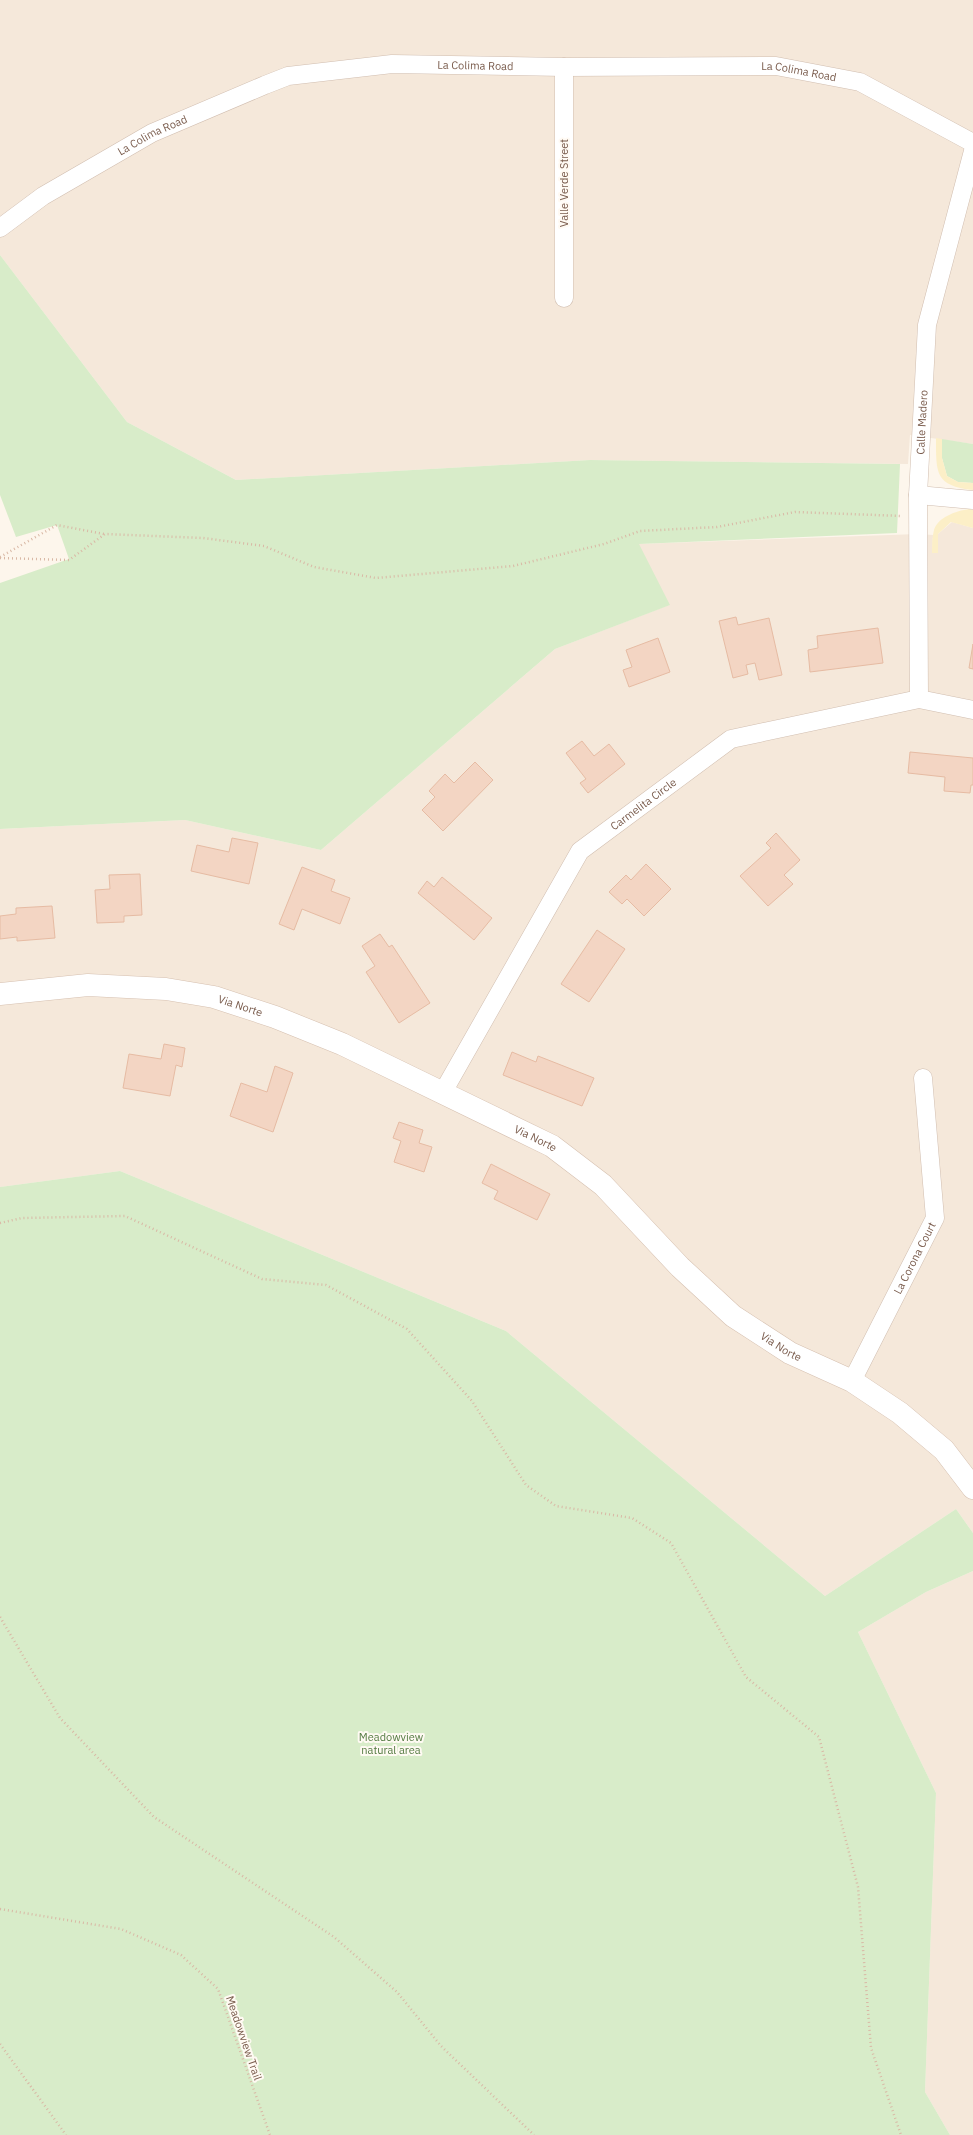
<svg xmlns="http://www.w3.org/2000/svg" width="973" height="2135" viewBox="0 0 973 2135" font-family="'IBM Plex Sans',sans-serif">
<rect width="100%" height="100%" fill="#fdf6ec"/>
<!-- residential -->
<g fill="#f5e8da">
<polygon points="0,0 973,0 973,444 910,435 908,464 590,460 236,480 127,422 0,255"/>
<polygon points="952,522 973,528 973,1533 956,1509 825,1596 506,1331 120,1171 0,1187 0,829 185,820 321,850 555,649 669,605 638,544 918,534 933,535 932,553 938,552 938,534"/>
<polygon points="973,1571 973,2135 950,2135 925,2092 936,1793 858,1632 926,1592"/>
</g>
<!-- green -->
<g fill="#d8ecc9">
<polygon points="0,255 127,422 236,480 590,460 900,464 897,533 639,544 670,605 555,649 321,850 185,820 0,829 0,583 69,559 57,525 16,537 0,495"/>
<polygon points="942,439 973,444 973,483 958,482 947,476 942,458"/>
<polygon points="120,1171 506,1331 825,1596 956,1509 973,1533 973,1571 926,1592 858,1632 936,1793 925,2092 950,2135 0,2135 0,1187"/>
</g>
<!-- sand -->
<g fill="#fcefc7">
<path d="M936,438L942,439V458L947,476L958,482L973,483V490C935,486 936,473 936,438Z"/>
<path d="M969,509L973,510V528L951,522L938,534V553H932C932,546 932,537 934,530C938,517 956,511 969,509Z"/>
</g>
<!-- building -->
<g fill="#f3d5c3" stroke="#e6bba3">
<polygon points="736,617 738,625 769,618 782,675 759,680 755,663 746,665 748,674 733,678 719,621"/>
<polygon points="878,628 883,663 810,672 808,650 818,648 817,636"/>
<polygon points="658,638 670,672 629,687 623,670 632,667 626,650"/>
<polygon points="973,644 973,669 969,668"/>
<polygon points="582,741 594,756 609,744 625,764 588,793 580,783 586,779 566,753"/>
<polygon points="910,752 973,758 973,785 971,785 970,793 944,791 945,777 908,773"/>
<polygon points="475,762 493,780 443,831 422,810 435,797 429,791 445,774 454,783"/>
<polygon points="776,833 800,860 784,875 793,884 768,906 740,876 771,848 766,843"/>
<polygon points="232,838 258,843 249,884 191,871 197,845 229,852"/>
<polygon points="646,864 671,889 644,916 627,899 622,904 609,892 626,875 631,880"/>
<polygon points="302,867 335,880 331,891 350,898 340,924 302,909 294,930 279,924"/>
<polygon points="140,874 142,915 124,916 124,922 97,923 95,890 110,889 109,875"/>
<polygon points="442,877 492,918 474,940 418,893 427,881 434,887"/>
<polygon points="52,906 55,938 17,941 17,937 0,939 0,916 16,914 16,908"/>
<polygon points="597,930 625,949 589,1002 561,984"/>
<polygon points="380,934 389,947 392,945 430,1003 399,1023 366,972 375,966 362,946"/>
<polygon points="164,1044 185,1048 182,1067 176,1065 170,1096 123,1088 129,1054 161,1059"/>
<polygon points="512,1052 536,1062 538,1056 594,1078 582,1106 503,1075"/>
<polygon points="275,1066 293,1073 273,1132 230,1116 241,1083 267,1092"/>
<polygon points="399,1122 423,1130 419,1143 432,1147 424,1172 394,1162 401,1141 393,1138"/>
<polygon points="491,1164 550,1194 537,1220 494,1199 498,1191 482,1183"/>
</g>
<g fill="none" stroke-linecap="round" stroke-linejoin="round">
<!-- street casing -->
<g stroke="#d1beb0" stroke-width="19">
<g id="street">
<polyline points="564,67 564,298"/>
<path id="s1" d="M0,228L43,196L152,133L265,85L288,76L392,64L564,67L776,66L860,82L973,143"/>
<polyline points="918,495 973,500"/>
<path id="s2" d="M919,699L918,495L927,325L973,151"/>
<path id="s3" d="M443,1092L580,851L731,739L919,699L973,710"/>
<path id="s4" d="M852,1381L935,1218L923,1078"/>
</g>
</g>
<!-- secondary casing -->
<g stroke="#d6c0b0" stroke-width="23">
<g id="secondary">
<path id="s5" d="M0,994L88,985L166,989L214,997L275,1017L342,1044L552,1146L603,1185L680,1267L733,1316L790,1353L852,1381L900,1413L944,1450L973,1488"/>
</g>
</g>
<!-- path -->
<g stroke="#d9b8a5" stroke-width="2.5" stroke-dasharray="1 3" stroke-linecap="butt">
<polyline points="0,557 57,525 104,534"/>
<polyline points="0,558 69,560 105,534 203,538 264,546 314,567 376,578 513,566 604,544 640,531 717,527 795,512 902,516"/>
<polyline points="0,1223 22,1218 125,1216 262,1279 326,1285 407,1329 472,1401 526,1485 556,1506 632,1518 671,1543 746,1677 819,1737 858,1887 871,2048 901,2135"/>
<polyline points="0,1617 60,1718 154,1817 334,1937 397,1992 441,2046 534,2135"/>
<polyline points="0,1909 121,1929 181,1955 218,1989 270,2135"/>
<polyline points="0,2044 66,2135"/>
</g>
<!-- street -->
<use href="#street" stroke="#fff" stroke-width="18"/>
<!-- secondary -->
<use href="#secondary" stroke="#fff" stroke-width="22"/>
</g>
<g text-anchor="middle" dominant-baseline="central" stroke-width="4" stroke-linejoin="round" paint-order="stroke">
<!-- street labels -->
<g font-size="11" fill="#7a5c4d" stroke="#fffaf3">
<text stroke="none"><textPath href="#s1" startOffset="515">La Colima Road</textPath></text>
<text stroke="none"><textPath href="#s1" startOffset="839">La Colima Road</textPath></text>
<text stroke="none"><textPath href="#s1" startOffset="179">La Colima Road</textPath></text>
<text transform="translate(564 183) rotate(-90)">Valle Verde Street</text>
<text stroke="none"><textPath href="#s2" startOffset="277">Calle Madero</textPath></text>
<text stroke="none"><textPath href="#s3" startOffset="356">Carmelita Circle</textPath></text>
<text stroke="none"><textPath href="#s5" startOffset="243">Via Norte</textPath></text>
<text stroke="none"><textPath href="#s5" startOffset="567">Via Norte</textPath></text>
<text stroke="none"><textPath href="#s4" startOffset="138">La Corona Court</textPath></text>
<text stroke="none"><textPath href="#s5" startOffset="891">Via Norte</textPath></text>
<text transform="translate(244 2038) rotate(71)">Meadowview Trail</text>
</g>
<!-- park labels -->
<g font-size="11" fill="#537a41" stroke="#fffaf3">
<text x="391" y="1737">Meadowview<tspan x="391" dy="13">natural area</tspan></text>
</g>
</g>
</svg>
